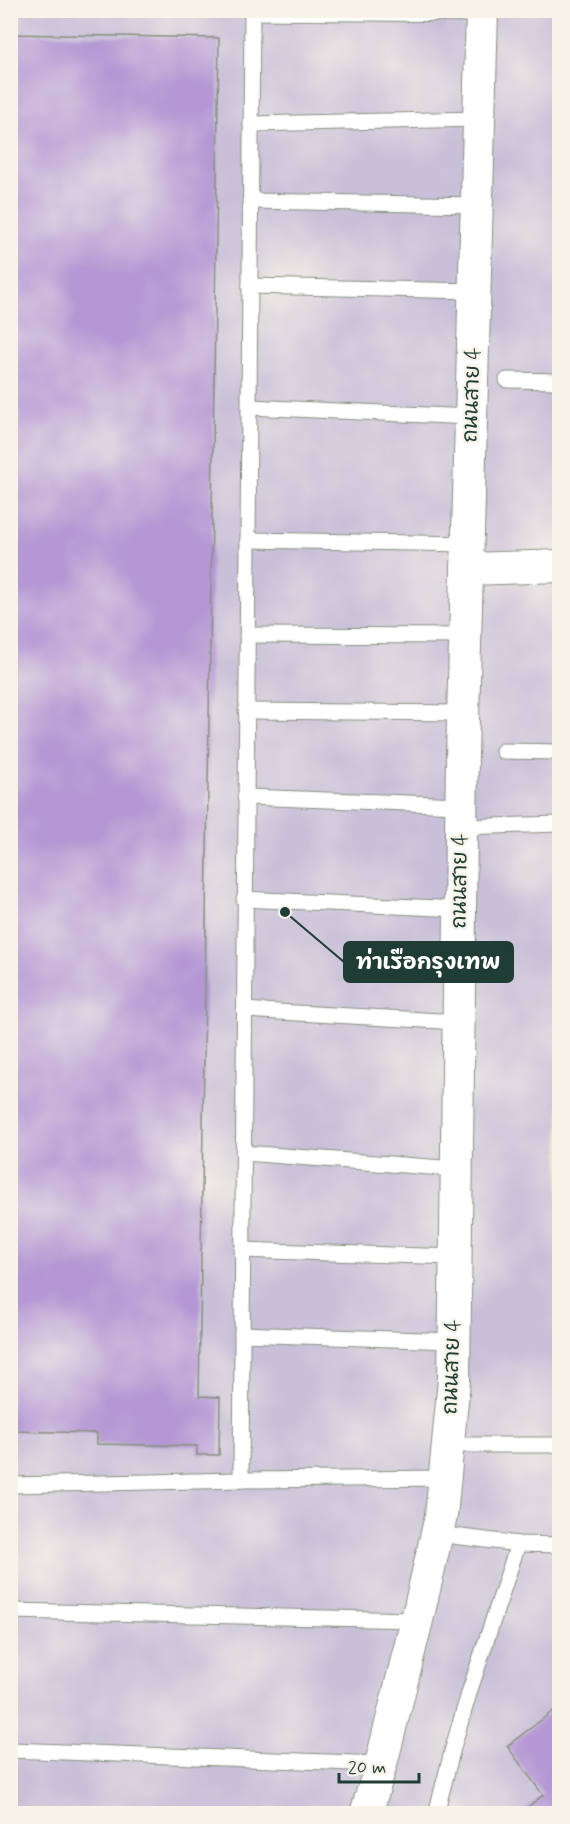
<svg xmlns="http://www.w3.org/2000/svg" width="570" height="1824" viewBox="0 0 570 1824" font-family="Mynerve,'Playpen Sans Thai',sans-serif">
<rect width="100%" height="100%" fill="#f7f3e8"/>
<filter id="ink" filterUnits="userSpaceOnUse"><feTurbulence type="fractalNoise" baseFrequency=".0167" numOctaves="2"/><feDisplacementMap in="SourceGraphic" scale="12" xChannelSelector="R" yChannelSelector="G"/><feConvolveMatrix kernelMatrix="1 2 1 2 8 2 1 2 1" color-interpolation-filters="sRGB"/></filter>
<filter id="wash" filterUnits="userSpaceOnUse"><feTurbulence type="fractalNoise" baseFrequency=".008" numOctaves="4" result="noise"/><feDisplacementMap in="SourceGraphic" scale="24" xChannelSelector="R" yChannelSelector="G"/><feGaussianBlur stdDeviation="1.35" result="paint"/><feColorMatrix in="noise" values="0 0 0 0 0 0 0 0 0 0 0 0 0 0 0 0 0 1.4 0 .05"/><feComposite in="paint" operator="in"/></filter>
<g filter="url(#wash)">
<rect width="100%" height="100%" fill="#ece5c7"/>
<!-- industrial -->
<rect fill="#c8bfd8" x="11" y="11" width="548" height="1802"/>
<g id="blocks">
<!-- building -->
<g fill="#b497d4">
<polygon points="10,34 219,38 199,1396 220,1397 219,1455 197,1455 197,1446 97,1444 97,1433 10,1431"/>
<polygon points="560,1706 560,1814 519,1814 543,1795 507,1746"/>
</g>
</g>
</g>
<g filter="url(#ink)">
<use href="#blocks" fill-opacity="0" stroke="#86917e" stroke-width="1.5"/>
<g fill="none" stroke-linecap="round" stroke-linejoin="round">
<!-- lane casing -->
<g stroke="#86917e" stroke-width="17">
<g id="lane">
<polyline points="252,10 241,1480 445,1478"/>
<polyline points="252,12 482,14"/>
<polyline points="251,124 480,119"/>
<polyline points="250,201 478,205"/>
<polyline points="250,286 475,291"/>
<polyline points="507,380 560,381"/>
<polyline points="249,407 471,417"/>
<polyline points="248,540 468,544"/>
<polyline points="247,635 465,636"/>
<polyline points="246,711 463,713"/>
<polyline points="503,751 560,752"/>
<polyline points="245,797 461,805"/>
<polyline points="461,827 560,824"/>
<polyline points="244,899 460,909"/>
<polyline points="244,1010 459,1022"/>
<polyline points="243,1153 456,1169"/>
<polyline points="242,1250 455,1257"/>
<polyline points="242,1334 454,1341"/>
<polyline points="448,1445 560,1445"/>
<polyline points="10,1485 241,1480"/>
<polyline points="437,1534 518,1544 560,1545"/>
<polyline points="10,1611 417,1620"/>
<polyline points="10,1750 381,1764"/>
<polyline points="436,1814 454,1744 470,1690 518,1544"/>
</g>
</g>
<!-- street casing -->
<g stroke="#86917e" stroke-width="34">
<g id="street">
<polyline points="467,569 560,566"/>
<polyline points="366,1814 381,1764 417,1620 441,1516 454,1380 462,756 482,10"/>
</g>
</g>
<!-- lane -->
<use href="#lane" stroke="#fff" stroke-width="15"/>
<!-- street -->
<use href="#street" stroke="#fff" stroke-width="32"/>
</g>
</g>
<g text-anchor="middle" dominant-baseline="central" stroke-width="5" stroke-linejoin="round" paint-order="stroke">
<!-- street labels -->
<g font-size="21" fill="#1f3d34" stroke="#f7f3e8">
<text transform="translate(472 395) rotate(-88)">ถนนสาย 4</text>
<text transform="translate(460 881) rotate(-89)">ถนนสาย 4</text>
<text transform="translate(452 1367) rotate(-88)">ถนนสาย 4</text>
</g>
</g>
<!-- callouts -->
<path fill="none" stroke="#1f3d34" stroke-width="2" d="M285 912L344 962"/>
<circle fill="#1f3d34" stroke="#f7f3e8" stroke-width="2" cx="285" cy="912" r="6"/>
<rect fill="#1f3d34" stroke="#1f3d34" stroke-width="2" x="344" y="942" width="169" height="40" rx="6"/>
<g font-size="22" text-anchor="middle" font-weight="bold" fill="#fff">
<text x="428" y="969">ท่าเรือกรุงเทพ</text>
</g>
<!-- margin -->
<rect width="570" height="1824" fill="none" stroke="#f7f3e8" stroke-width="36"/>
<!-- scale -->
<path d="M339 1773v9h80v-9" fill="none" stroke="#1f3d34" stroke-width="3"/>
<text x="348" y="1773" font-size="18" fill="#1f3d34" stroke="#f7f3e8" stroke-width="4.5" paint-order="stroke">20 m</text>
</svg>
